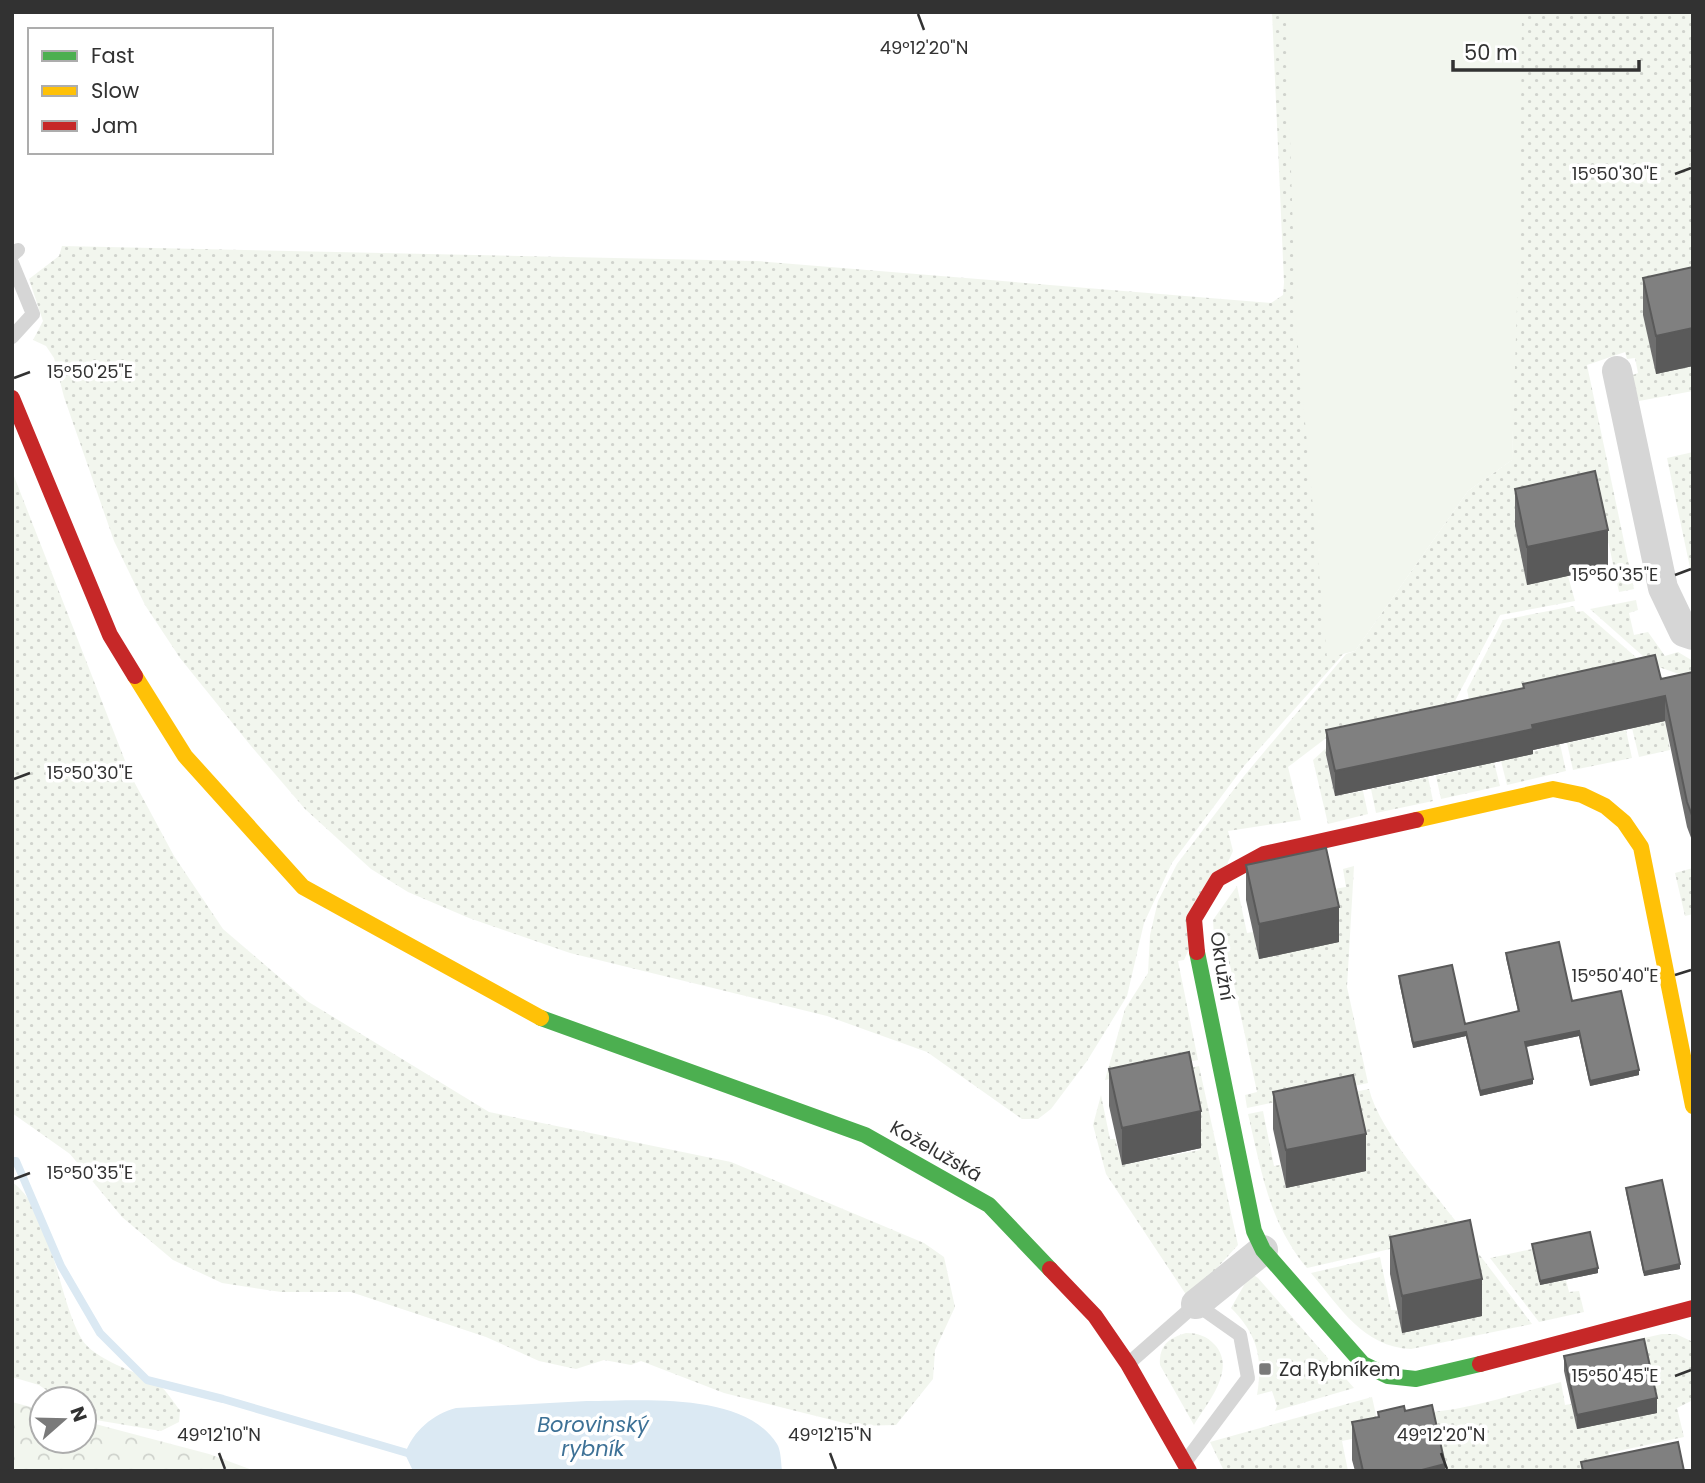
<svg xmlns="http://www.w3.org/2000/svg" width="1705" height="1483" viewBox="0 0 1705 1483" font-family="Poppins,sans-serif">
<defs>
<pattern id="grass-dots" width="8" height="8" patternUnits="userSpaceOnUse" patternTransform="scale(1.75)"><rect width="8" height="8" fill="#f2f6ee"/><path d="M2 2h.1M6 6h.1" fill="none" stroke="#d0d3cd" stroke-width="1.8" stroke-linecap="round"/></pattern>
<pattern id="forest-crowns" width="20" height="18" patternUnits="userSpaceOnUse" patternTransform="scale(1.75)"><rect width="20" height="18" fill="#f2f6ee"/><path d="M2 6a3 3 0 1 1 6 0M12 15a3 3 0 1 1 6 0" fill="none" stroke="#d0d3cd"/></pattern>
</defs>
<rect width="100%" height="100%" fill="#fff"/>
<!-- grass -->
<g fill="url(#grass-dots)">
<polygon points="1272,12 1496,12 1363,632 1244,766 1172,863 1144,923 1127,996 1087,1061 1051,1109 1038,1119 1022,1119 927,1052 827,1016 570,953 469,918 408,892 371,869 305,809 251,746 180,658 145,605 114,541 64,397 54,358 46,346 33,340 43,321 29,279 59,256 62,246 757,261 1271,303 1283,295 1284,282"/>
<polygon points="1521,12 1693,12 1693,304 1656,373 1693,366 1693,391 1639,401 1630,376 1638,373 1635,358 1627,359 1625,352 1587,365 1634,589 1619,592 1607,536 1568,576 1575,601 1500,615 1454,703 1342,726 1288,767 1301,820 1228,831 1233,851 1184,960 1178,961 1198,1060 1105,1080 1125,1009 1148,973 1150,935 1158,901 1177,864 1244,776 1346,654 1355,651 1468,491 1512,460"/>
<polygon points="1693,452 1693,582 1667,458"/>
<polygon points="12,471 131,776 174,856 223,929 307,1001 489,1112 731,1162 924,1243 944,1257 955,1307 935,1350 933,1379 896,1425 856,1426 724,1393 641,1361 631,1365 604,1360 576,1369 539,1361 486,1337 351,1292 281,1292 222,1283 173,1260 122,1217 70,1154 12,1113"/>
<polygon points="1636,600 1638,610 1629,613 1634,635 1648,632 1665,656 1678,652 1693,661 1693,679 1653,665 1590,609"/>
<polygon points="1574,606 1576,612 1583,611 1638,659 1634,663 1469,699 1467,690 1503,620"/>
<polygon points="1665,721 1670,750 1639,757 1632,728"/>
<polygon points="1626,730 1632,758 1573,770 1567,743"/>
<polygon points="1344,732 1326,756 1335,796 1363,791 1368,814 1328,824 1313,760"/>
<polygon points="1560,744 1566,771 1507,785 1501,761"/>
<polygon points="1494,762 1500,786 1441,799 1436,776"/>
<polygon points="1428,777 1433,801 1376,813 1371,789"/>
<polygon points="1354,866 1347,987 1368,1083 1247,1108 1245,1095 1257,1092 1230,965 1216,967 1213,920 1237,886 1247,933 1253,932 1259,959 1327,890 1346,887 1343,869"/>
<polygon points="1693,868 1693,914 1685,916 1675,873"/>
<polygon points="1199,1066 1238,1245 1195,1292 1187,1296 1106,1174 1093,1125 1101,1095 1110,1139 1115,1139 1122,1165 1200,1150 1189,1090 1144,1078"/>
<path d="M1369,1089C1380,1133 1436,1194 1464,1232L1307,1268C1269,1223 1261,1169 1248,1114L1263,1111L1274,1166L1280,1165L1286,1188L1365,1171L1309,1101Z"/>
<path d="M12,1182C52,1210 57,1295 81,1338C94,1361 138,1371 159,1385C167,1391 173,1402 180,1410L179,1422L161,1431L90,1419L84,1415V1399H59L39,1385L12,1377Z"/>
<path d="M1466,1237L1532,1324L1411,1349C1363,1347 1340,1307 1311,1273L1380,1257L1391,1310H1397L1403,1333Z"/>
<polygon points="1532,1249 1540,1285 1566,1280 1569,1292 1579,1291 1584,1312 1539,1322 1490,1258"/>
<path d="M1251,1273L1258,1278L1354,1388L1275,1411L1277,1406L1272,1391L1257,1395C1263,1358 1258,1335 1231,1308Z"/>
<path d="M1186,1333C1198,1333 1207,1336 1215,1345C1237,1370 1207,1403 1194,1425L1160,1365C1159,1346 1168,1338 1186,1333Z"/>
<path d="M1662,1334H1676L1693,1342V1400L1677,1408L1684,1437L1609,1453L1611,1465L1584,1471H1438L1391,1446L1385,1410C1436,1422 1509,1395 1561,1382L1565,1405L1571,1404L1578,1429L1618,1344Z"/>
<polygon points="1372,1397 1380,1433 1342,1441 1348,1471 1224,1471 1210,1442"/>
</g>
<!-- forest -->
<polygon fill="url(#forest-crowns)" points="12,1402 42,1410 42,1441 84,1441 84,1421 209,1454 255,1471 12,1471"/>
<!-- green -->
<polygon fill="#f2f6ee" points="1286,12 1356,12 1366,15 1369,12 1522,12 1520,212 1512,460 1468,491 1355,651 1327,658 1296,325"/>
<!-- water -->
<path fill="#dbe9f3" d="M587,1401C641,1401 744,1391 777,1444C781,1450 781,1463 782,1471H413L405,1454C413,1431 433,1414 456,1408Z"/>
<g fill="none" stroke-linecap="round" stroke-linejoin="round">
<!-- stream -->
<polyline stroke="#dbe9f3" stroke-width="8" points="12,1161 16,1161 61,1266 100,1333 147,1380 223,1399 414,1455"/>
<!-- lane -->
<g stroke="#d6d6d6" stroke-width="14">
<polyline points="12,255 18,250"/>
<polyline points="12,263 33,314 12,337"/>
<polyline points="1129,1363 1196,1304 1240,1335 1248,1378 1186,1461"/>
</g>
<!-- street -->
<g stroke="#d6d6d6" stroke-width="30">
<polyline points="1617,371 1663,588 1684,632 1693,635"/>
<polyline points="1196,1304 1263,1250"/>
</g>
<!-- fast -->
<g stroke="#4caf50" stroke-width="16">
<polyline points="1197,952 1254,1231 1263,1250 1363,1364 1388,1376 1416,1379 1480,1364"/>
<polyline points="541,1018 865,1135 989,1205 1050,1269"/>
</g>
<!-- slow -->
<g stroke="#ffc107" stroke-width="16">
<polyline points="135,676 185,756 303,887 541,1018"/>
<polyline points="1416,820 1553,789 1582,795 1605,806 1624,822 1641,847 1693,1106"/>
</g>
<!-- jam -->
<g stroke="#c62828" stroke-width="16">
<polyline points="12,398 110,635 135,676"/>
<polyline points="1197,952 1194,919 1218,879 1264,854 1416,820"/>
<polyline points="1050,1269 1095,1316 1128,1364 1189,1471"/>
<polyline points="1480,1364 1693,1308"/>
</g>
</g>
<!-- wall -->
<g fill="#6e6e6e">
<polygon points="1693,267 1693,366 1656,374 1643,315 1643,278"/>
<polygon points="1515,489 1608,567 1527,585 1515,526"/>
<polygon points="1693,672 1693,843 1687,827 1665,721 1533,750 1533,754 1501,761 1335,796 1326,755 1326,730 1523,688 1523,684 1661,679"/>
<polygon points="1246,865 1339,942 1259,959 1246,900"/>
<polygon points="1506,953 1572,1001 1639,1075 1590,1086 1579,1036 1526,1047 1533,1084 1480,1096 1466,1036 1413,1048 1399,981 1399,976 1465,1024 1518,1011 1506,958"/>
<polygon points="1109,1069 1201,1148 1122,1165 1109,1106"/>
<polygon points="1273,1092 1366,1171 1286,1188 1273,1129"/>
<polygon points="1626,1188 1680,1269 1644,1276 1626,1192"/>
<polygon points="1390,1237 1482,1316 1402,1333 1390,1274"/>
<polygon points="1532,1244 1598,1273 1540,1285"/>
<polygon points="1564,1356 1657,1413 1577,1429 1564,1371"/>
<polygon points="1405,1411 1445,1471 1355,1471 1352,1460 1352,1422 1378,1417 1378,1412"/>
</g>
<!-- shaded-wall -->
<g fill="#5a5a5a">
<polygon points="1693,328 1693,366 1656,374 1656,336"/>
<polygon points="1608,530 1608,567 1527,585 1527,547"/>
<polygon points="1665,696 1665,721 1533,750 1533,754 1501,761 1335,796 1335,771 1532,725"/>
<polygon points="1339,907 1339,942 1259,959 1259,924"/>
<polygon points="1579,1031 1579,1036 1525,1047 1525,1042"/>
<polygon points="1466,1032 1466,1036 1413,1048 1413,1043"/>
<polygon points="1639,1070 1639,1075 1590,1086 1590,1081"/>
<polygon points="1533,1079 1533,1084 1480,1096 1480,1091"/>
<polygon points="1201,1111 1201,1148 1122,1165 1122,1128"/>
<polygon points="1366,1134 1366,1171 1286,1188 1286,1150"/>
<polygon points="1680,1264 1680,1269 1644,1276 1644,1272"/>
<polygon points="1598,1268 1598,1273 1540,1285 1540,1281"/>
<polygon points="1482,1279 1482,1316 1402,1333 1402,1296"/>
<polygon points="1657,1398 1657,1413 1577,1429 1577,1415"/>
<polygon points="1445,1464 1445,1471 1418,1471 1418,1470"/>
</g>
<!-- building -->
<g fill="#808080" stroke="#5a5a5a" stroke-width="2">
<polygon points="1693,267 1693,328 1656,336 1643,278"/>
<polygon points="1595,471 1608,530 1527,547 1515,489"/>
<polygon points="1655,655 1661,679 1693,672 1693,818 1687,802 1665,696 1532,725 1533,729 1501,736 1335,771 1326,730 1524,688 1523,684"/>
<polygon points="1326,848 1339,907 1259,924 1246,865"/>
<polygon points="1559,942 1572,1001 1621,991 1639,1070 1590,1081 1579,1031 1525,1042 1533,1079 1480,1091 1466,1032 1413,1043 1399,976 1452,965 1465,1024 1519,1011 1506,953"/>
<polygon points="1189,1052 1201,1111 1122,1128 1109,1069"/>
<polygon points="1353,1075 1366,1134 1286,1150 1273,1092"/>
<polygon points="1662,1180 1680,1264 1644,1272 1626,1188"/>
<polygon points="1470,1220 1482,1279 1402,1296 1390,1237"/>
<polygon points="1590,1232 1598,1268 1540,1281 1532,1244"/>
<polygon points="1644,1339 1657,1398 1577,1415 1564,1356"/>
<polygon points="1432,1405 1445,1464 1418,1471 1363,1471 1352,1422 1379,1417 1378,1412 1404,1406 1405,1411"/>
<polygon points="1678,1442 1684,1471 1583,1471 1581,1462"/>
</g>
<!-- ticks -->
<path fill="none" stroke="#323232" stroke-width="2.5" d="M918,14L924,30M1675,174L1691,168M14,378L30,372M1675,575L1691,569M14,779L30,773M1675,975L1691,970M14,1179L30,1173M1675,1376L1691,1370M219,1453L225,1469M830,1453L836,1469M1441,1453L1447,1469"/>
<!-- markers -->
<rect fill="#7a7a7a" stroke="#fff" stroke-width="2.5" x="1258" y="1362" width="14" height="14" rx="3.5"/>
<g text-anchor="middle" dominant-baseline="central" stroke-width="7" stroke-linejoin="round" paint-order="stroke">
<!-- street labels -->
<g font-size="19" fill="#323232" stroke="#fff">
<text transform="translate(1222 966) rotate(81)">Okružní</text>
<text transform="translate(936 1151) rotate(30)">Koželužská</text>
</g>
<!-- poi labels -->
<g font-size="19" fill="#323232" stroke="#fff" text-anchor="start">
<text x="1279" y="1369">Za Rybníkem</text>
</g>
<!-- water labels -->
<g font-size="21" font-style="italic" fill="#3d7196" stroke="#fff">
<text x="593" y="1424">Borovinský<tspan x="593" dy="24">rybník</tspan></text>
</g>
</g>
<g font-size="18" text-anchor="middle" fill="#323232" stroke="#fff" stroke-width="7" stroke-linejoin="round" paint-order="stroke">
<text x="924" y="54">49°12'20"N</text>
<text x="1615" y="180">15°50'30"E</text>
<text x="90" y="378">15°50'25"E</text>
<text x="1615" y="581">15°50'35"E</text>
<text x="90" y="779">15°50'30"E</text>
<text x="1615" y="982">15°50'40"E</text>
<text x="90" y="1179">15°50'35"E</text>
<text x="1615" y="1382">15°50'45"E</text>
<text x="219" y="1441">49°12'10"N</text>
<text x="830" y="1441">49°12'15"N</text>
<text x="1441" y="1441">49°12'20"N</text>
</g>
<!-- border -->
<rect width="1705" height="1483" fill="none" stroke="#323232" stroke-width="28"/>
<!-- legend -->
<rect x="28" y="28" width="245" height="126" fill="#ffffff" stroke="#adadad" stroke-width="2"/>
<rect x="42" y="51" width="35" height="10" fill="#4caf50" stroke="#adadad" stroke-width="2"/>
<text x="91" y="63" font-size="21" fill="#323232">Fast</text>
<rect x="42" y="86" width="35" height="10" fill="#ffc107" stroke="#adadad" stroke-width="2"/>
<text x="91" y="98" font-size="21" fill="#323232">Slow</text>
<rect x="42" y="121" width="35" height="10" fill="#c62828" stroke="#adadad" stroke-width="2"/>
<text x="91" y="133" font-size="21" fill="#323232">Jam</text>
<!-- north arrow -->
<g transform="translate(63 1420) rotate(70)"><circle r="33" fill="#ffffff" stroke="#adadad" stroke-width="2"/>
<path d="M0-5L12 26L0 18L-12 26Z" fill="#7a7a7a"/>
<text y="-10" font-size="19" font-weight="bold" text-anchor="middle" fill="#323232">N</text>
</g>
<!-- scale -->
<path d="M1453 60v10h186v-10" fill="none" stroke="#323232" stroke-width="3.5"/>
<text x="1464" y="60" font-size="21" fill="#323232" stroke="#ffffff" stroke-width="5" paint-order="stroke">50 m</text>
</svg>
